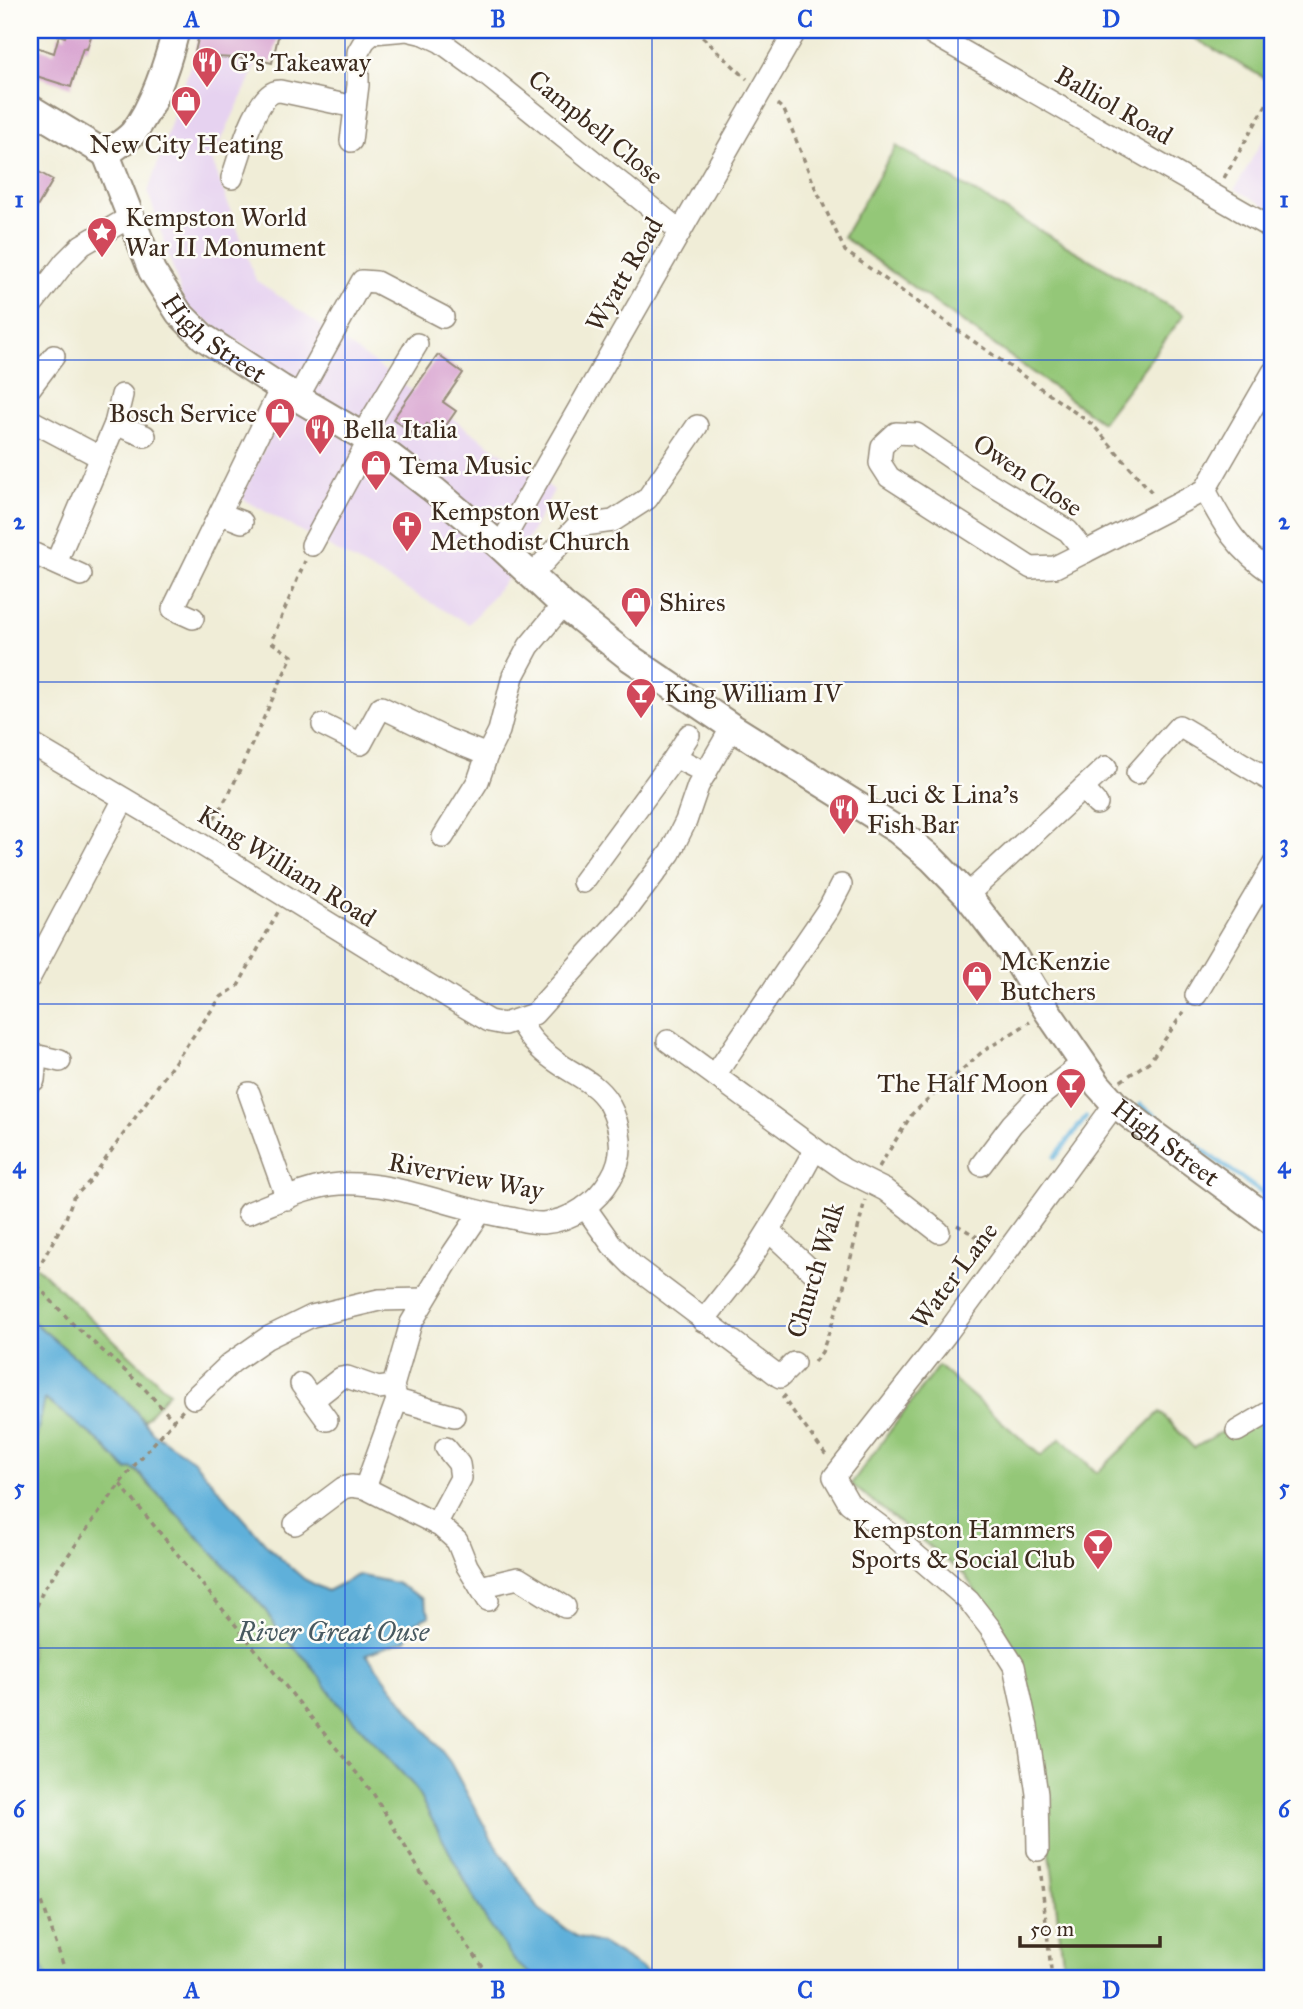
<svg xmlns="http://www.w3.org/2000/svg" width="1303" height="2009" viewBox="0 0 1303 2009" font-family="'IM FELL Great Primer',serif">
<rect width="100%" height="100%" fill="#fdfcf7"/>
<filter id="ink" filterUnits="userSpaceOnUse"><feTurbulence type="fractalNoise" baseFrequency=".0143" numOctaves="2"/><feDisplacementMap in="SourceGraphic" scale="14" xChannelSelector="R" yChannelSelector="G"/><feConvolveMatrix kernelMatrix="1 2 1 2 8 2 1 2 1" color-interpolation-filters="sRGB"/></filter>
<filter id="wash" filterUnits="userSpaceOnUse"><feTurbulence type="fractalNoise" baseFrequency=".00686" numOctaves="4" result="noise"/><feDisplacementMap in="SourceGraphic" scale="28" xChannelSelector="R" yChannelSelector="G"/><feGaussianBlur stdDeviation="1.57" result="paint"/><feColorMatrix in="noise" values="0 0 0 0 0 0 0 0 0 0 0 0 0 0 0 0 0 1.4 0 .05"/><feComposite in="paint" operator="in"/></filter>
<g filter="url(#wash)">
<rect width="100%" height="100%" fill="#f0edd7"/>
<!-- built -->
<g fill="#e6d2f0">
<polygon points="202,30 273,30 212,160 256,280 554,490 506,580 469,624 241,498 284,407 295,379 185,306 148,192"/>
<polygon points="1273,121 1273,210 1235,189"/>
</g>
<!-- green -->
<g fill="#94c778" stroke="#68784b" stroke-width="2">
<polygon points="1180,30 1273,30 1273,83"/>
<polygon points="896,146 1184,315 1102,422 843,237"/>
<polygon points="30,1261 169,1392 144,1421 127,1401 30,1319"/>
<polygon points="938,1366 1041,1456 1061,1438 1097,1473 1160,1412 1194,1448 1273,1401 1273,1979 1065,1979 1039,1760 1019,1661 965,1575 851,1484"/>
<polygon points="45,1399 98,1440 127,1470 132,1468 136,1471 267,1611 280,1634 309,1662 338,1703 414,1786 486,1920 517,1963 538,1979 48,1979 30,1937 30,1465"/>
</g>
<!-- water -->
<g fill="#5fb0da" stroke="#4d6d7c" stroke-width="2">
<polygon points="30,1319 127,1401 153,1433 193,1460 271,1550 304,1579 327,1591 358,1575 396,1583 423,1599 430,1616 414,1623 406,1640 366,1654 450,1762 491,1838 539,1909 575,1936 603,1944 640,1967 653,1979 538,1979 517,1964 486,1920 414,1786 338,1703 309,1662 280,1634 267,1611 137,1471 132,1468 127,1470 98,1440 45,1399 30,1465"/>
<polygon points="30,1937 48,1979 30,1979"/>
</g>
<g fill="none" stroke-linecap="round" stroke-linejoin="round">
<!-- stream -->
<g stroke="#5fb0da" stroke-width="5">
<polyline points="1140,1105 1273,1201"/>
<polyline points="1055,1157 1086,1117"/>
</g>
</g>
<g id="blocks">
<!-- building -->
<g fill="#d8a3d0">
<polygon points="67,30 93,30 87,49 83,48 71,87 30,74 30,45 54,53 59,35 65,37"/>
<polygon points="200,30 260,30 279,33 272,63 255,59 216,57 216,59 195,52"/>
<polygon points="30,167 53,180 30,219"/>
<polygon points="438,355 463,373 443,402 456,411 440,434 427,424 418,437 393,419"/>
</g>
</g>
</g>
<g filter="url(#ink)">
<use href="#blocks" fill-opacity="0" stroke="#968c7a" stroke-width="2"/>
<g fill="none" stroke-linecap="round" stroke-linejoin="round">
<!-- minor casing -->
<g stroke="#968c7a" stroke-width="24">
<g id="minor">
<polyline points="926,30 1273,229"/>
<polyline points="351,141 358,85 358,52 365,40 373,33 407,30 424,34 441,42 489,77 680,231"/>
<path d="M232,178C239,159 256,90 280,91L355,107"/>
<polyline points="30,307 65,262 82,245 130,217"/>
<polyline points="30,388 54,356"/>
<polyline points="298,397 362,281 376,282 443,317"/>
<polyline points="30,420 100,457"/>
<polyline points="115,424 145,436"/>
<polygon points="896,433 916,434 979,477 1068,531 1085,552 1055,567 1031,568 889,477 880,463 882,446"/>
<polyline points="362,435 417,344"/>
<path d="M1205,490C1225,528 1237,549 1273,574"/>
<polyline points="221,514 242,522"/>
<polyline points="312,545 369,440"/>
<polyline points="500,546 796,30"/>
<polyline points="30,552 81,575"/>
<polyline points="1085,552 1205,490 1273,372"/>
<polyline points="56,563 115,424 122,395"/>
<polyline points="531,576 577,526 613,521 647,499 697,426"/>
<polyline points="193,618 173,609 281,388"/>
<polyline points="323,725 361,744 381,707 447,739 487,755 499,731 513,676 529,646 563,605"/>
<polyline points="30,743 199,843 460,1004 489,1021 504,1024 534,1014 624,914 670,853 686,821 698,786 732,727"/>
<polyline points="675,757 689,735"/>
<polyline points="1137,773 1179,726 1273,782"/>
<polyline points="1083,788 1097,804"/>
<polyline points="443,837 478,781 487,755"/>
<polyline points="583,882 675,757 706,773"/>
<polyline points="967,895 1106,767"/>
<polyline points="30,977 124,799"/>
<polyline points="1196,995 1273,865"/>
<polyline points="668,1041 815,1149"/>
<polyline points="30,1054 60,1061"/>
<polyline points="715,1075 829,908 841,885"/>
<polyline points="34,1080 36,1056"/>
<polyline points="249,1093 287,1199"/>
<polyline points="981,1165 1012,1124 1034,1101 1083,1063"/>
<polyline points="585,1207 612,1245 633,1266 780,1377 794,1363"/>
<path d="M248,1213C277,1202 309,1186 340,1184C396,1181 451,1208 506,1217C518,1219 532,1224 543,1223C572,1221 597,1202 611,1178C626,1154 621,1126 608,1102C595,1081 572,1074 554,1060C538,1049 529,1037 519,1021"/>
<polyline points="480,1213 453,1253 411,1323 393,1386 397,1400 365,1488 440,1526 457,1541 467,1566 488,1600"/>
<polyline points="769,1231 813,1272"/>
<polyline points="703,1321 745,1268 785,1204 815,1149 845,1170 885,1190 939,1232"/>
<polyline points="301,1384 327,1420"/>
<polyline points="194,1398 231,1363 267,1338 312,1316 379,1300 424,1299"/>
<polyline points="313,1400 341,1378 347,1377 378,1388 393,1386"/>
<polyline points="397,1400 454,1416"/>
<polyline points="1237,1431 1273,1410"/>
<polyline points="295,1524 343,1488 351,1486 365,1488"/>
<polyline points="436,1524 461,1478 459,1464 446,1448"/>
<polyline points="480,1587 518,1578 565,1607"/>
<polyline points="1038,1850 1037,1794 1027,1727 1014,1666 990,1628 969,1601 896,1538 849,1503 834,1477 947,1333 1115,1104"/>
</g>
</g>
<!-- major casing -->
<g stroke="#968c7a" stroke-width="30">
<g id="major">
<polyline points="30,108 106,154"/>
<path id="s1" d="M106,154L152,271L179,313L203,337L281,388L369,440L434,490L500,546L563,605L630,658L732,727L897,830L932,859L967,895L1014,956L1048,1012L1098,1085L1115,1104L1156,1136L1273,1222"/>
<path d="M106,154C115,147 126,141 133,133C153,108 168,61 176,30"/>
</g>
</g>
<!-- path -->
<g stroke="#968c7a" stroke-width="3.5" stroke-dasharray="5 5" stroke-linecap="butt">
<polyline points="695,30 747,79"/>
<polyline points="777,104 784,110 815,187 845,251 1093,425 1154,495"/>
<polyline points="1224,178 1273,93"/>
<polyline points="209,827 230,792 292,656 271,642 305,561"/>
<polyline points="1121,1081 1150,1061 1185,1010"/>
<polyline points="879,1167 912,1114 982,1052 1030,1022"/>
<polyline points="957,1225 989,1244"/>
<polyline points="30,1278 73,1324 143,1387 173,1420"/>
<polyline points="32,1279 66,1218 73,1198 90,1181 221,997 238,986 278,912"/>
<polyline points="814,1362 822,1352 841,1298 865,1200"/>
<polyline points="786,1395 783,1398 826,1455"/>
<polyline points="120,1484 373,1793 448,1918 485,1970 494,1979"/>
<polyline points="30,1625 43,1590 127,1474 183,1410"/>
<polyline points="1040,1866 1052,1979"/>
<polyline points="30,1875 39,1893 68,1979"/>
</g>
<!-- minor -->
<use href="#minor" stroke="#fff" stroke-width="21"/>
<!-- major -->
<use href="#major" stroke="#fff" stroke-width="26"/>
</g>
</g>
<!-- grid -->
<path fill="none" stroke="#1d4ed8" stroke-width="2" stroke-opacity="0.55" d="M345,30V1979M652,30V1979M958,30V1979M30,360H1273M30,682H1273M30,1004H1273M30,1326H1273M30,1648H1273"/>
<!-- icons -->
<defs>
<g id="restaurant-pin" transform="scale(1.575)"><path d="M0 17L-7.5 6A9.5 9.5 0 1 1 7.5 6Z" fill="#d1495b" stroke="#fdfcf7"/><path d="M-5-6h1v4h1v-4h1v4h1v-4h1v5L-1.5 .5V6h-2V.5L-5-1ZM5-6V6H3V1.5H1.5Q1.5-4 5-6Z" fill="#fff"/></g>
<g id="shop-pin" transform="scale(1.575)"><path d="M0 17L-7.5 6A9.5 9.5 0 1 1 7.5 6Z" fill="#d1495b" stroke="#fdfcf7"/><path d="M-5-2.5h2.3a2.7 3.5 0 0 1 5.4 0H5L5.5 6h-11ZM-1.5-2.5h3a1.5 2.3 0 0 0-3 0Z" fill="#fff"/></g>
<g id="sight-pin" transform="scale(1.575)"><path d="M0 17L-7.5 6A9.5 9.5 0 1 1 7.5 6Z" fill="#d1495b" stroke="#fdfcf7"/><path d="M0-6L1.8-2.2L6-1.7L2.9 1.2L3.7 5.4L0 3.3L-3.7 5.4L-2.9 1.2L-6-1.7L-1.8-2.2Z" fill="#fff"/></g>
<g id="church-pin" transform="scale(1.575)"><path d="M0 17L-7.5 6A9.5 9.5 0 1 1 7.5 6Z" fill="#d1495b" stroke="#fdfcf7"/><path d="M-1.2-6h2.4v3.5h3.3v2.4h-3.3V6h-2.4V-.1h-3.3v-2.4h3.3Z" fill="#fff"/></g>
<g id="bar-pin" transform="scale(1.575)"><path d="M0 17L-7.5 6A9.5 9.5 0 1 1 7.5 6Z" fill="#d1495b" stroke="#fdfcf7"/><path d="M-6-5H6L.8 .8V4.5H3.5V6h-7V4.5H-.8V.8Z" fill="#fff"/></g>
</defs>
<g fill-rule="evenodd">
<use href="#restaurant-pin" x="207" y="62"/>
<use href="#shop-pin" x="186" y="101"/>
<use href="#sight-pin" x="102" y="232"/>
<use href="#shop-pin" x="280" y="413"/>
<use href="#restaurant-pin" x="320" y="429"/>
<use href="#shop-pin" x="376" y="465"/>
<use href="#church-pin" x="407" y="526"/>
<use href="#shop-pin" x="636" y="602"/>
<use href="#bar-pin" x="641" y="693"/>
<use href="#restaurant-pin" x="844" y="809"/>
<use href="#shop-pin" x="977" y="976"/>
<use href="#bar-pin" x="1071" y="1083"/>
<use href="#bar-pin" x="1098" y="1544"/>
</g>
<g text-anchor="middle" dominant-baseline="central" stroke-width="5" stroke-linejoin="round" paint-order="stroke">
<!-- poi labels -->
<g font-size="26" fill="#3b2a1e" stroke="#fdfcf7" text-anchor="start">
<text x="230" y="62">G's Takeaway</text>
<text x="186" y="144" text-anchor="middle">New City Heating</text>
<text x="125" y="217">Kempston World<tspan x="125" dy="30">War II Monument</tspan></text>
<text x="257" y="413" text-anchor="end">Bosch Service</text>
<text x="343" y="429">Bella Italia</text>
<text x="399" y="465">Tema Music</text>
<text x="430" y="511">Kempston West<tspan x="430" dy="30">Methodist Church</tspan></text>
<text x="659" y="602">Shires</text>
<text x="664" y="693">King William IV</text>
<text x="867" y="794">Luci &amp; Lina's<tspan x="867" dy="30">Fish Bar</tspan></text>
<text x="1000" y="961">McKenzie<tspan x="1000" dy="30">Butchers</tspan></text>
<text x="1048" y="1083" text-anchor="end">The Half Moon</text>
<text x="1075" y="1529" text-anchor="end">Kempston Hammers<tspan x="1075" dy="30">Sports &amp; Social Club</tspan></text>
</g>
<!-- street labels -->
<g font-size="26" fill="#3b2a1e" stroke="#fdfcf7">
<text transform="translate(1114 105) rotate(30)">Balliol Road</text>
<text transform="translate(596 127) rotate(39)">Campbell Close</text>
<text transform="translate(624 274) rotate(-60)">Wyatt Road</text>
<text stroke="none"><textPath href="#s1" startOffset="219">High Street</textPath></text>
<text transform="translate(1028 475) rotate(34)">Owen Close</text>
<text transform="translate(287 866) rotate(32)">King William Road</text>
<text stroke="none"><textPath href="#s1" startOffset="1479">High Street</textPath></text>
<text transform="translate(466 1176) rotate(11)">Riverview Way</text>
<text transform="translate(815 1270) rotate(-73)">Church Walk</text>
<text transform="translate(954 1275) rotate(-53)">Water Lane</text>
</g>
<!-- water labels -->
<g font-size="28" font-style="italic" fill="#485960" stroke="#fdfcf7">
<text x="333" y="1631">River Great Ouse</text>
</g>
</g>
<!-- margin -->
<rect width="1303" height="2009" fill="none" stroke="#fdfcf7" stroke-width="77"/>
<!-- scale -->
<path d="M1020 1936v10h140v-10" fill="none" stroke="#3b2a1e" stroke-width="3.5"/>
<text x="1030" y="1936" font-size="21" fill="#3b2a1e" stroke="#fdfcf7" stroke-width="5" paint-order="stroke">50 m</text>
<rect x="38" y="38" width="1226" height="1932" fill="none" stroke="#1d4ed8" stroke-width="2.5"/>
<g font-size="23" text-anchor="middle" font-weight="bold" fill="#1d4ed8">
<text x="192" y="27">A</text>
<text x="498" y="27">B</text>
<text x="805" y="27">C</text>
<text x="1111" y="27">D</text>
<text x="19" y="207">1</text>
<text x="1284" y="207">1</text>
<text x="19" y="529">2</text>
<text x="1284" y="529">2</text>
<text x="19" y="851">3</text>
<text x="1284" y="851">3</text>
<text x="19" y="1173">4</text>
<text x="1284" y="1173">4</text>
<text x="19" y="1495">5</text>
<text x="1284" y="1495">5</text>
<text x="19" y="1817">6</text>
<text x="1284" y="1817">6</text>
<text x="192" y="1998">A</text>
<text x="498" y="1998">B</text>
<text x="805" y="1998">C</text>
<text x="1111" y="1998">D</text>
</g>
</svg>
